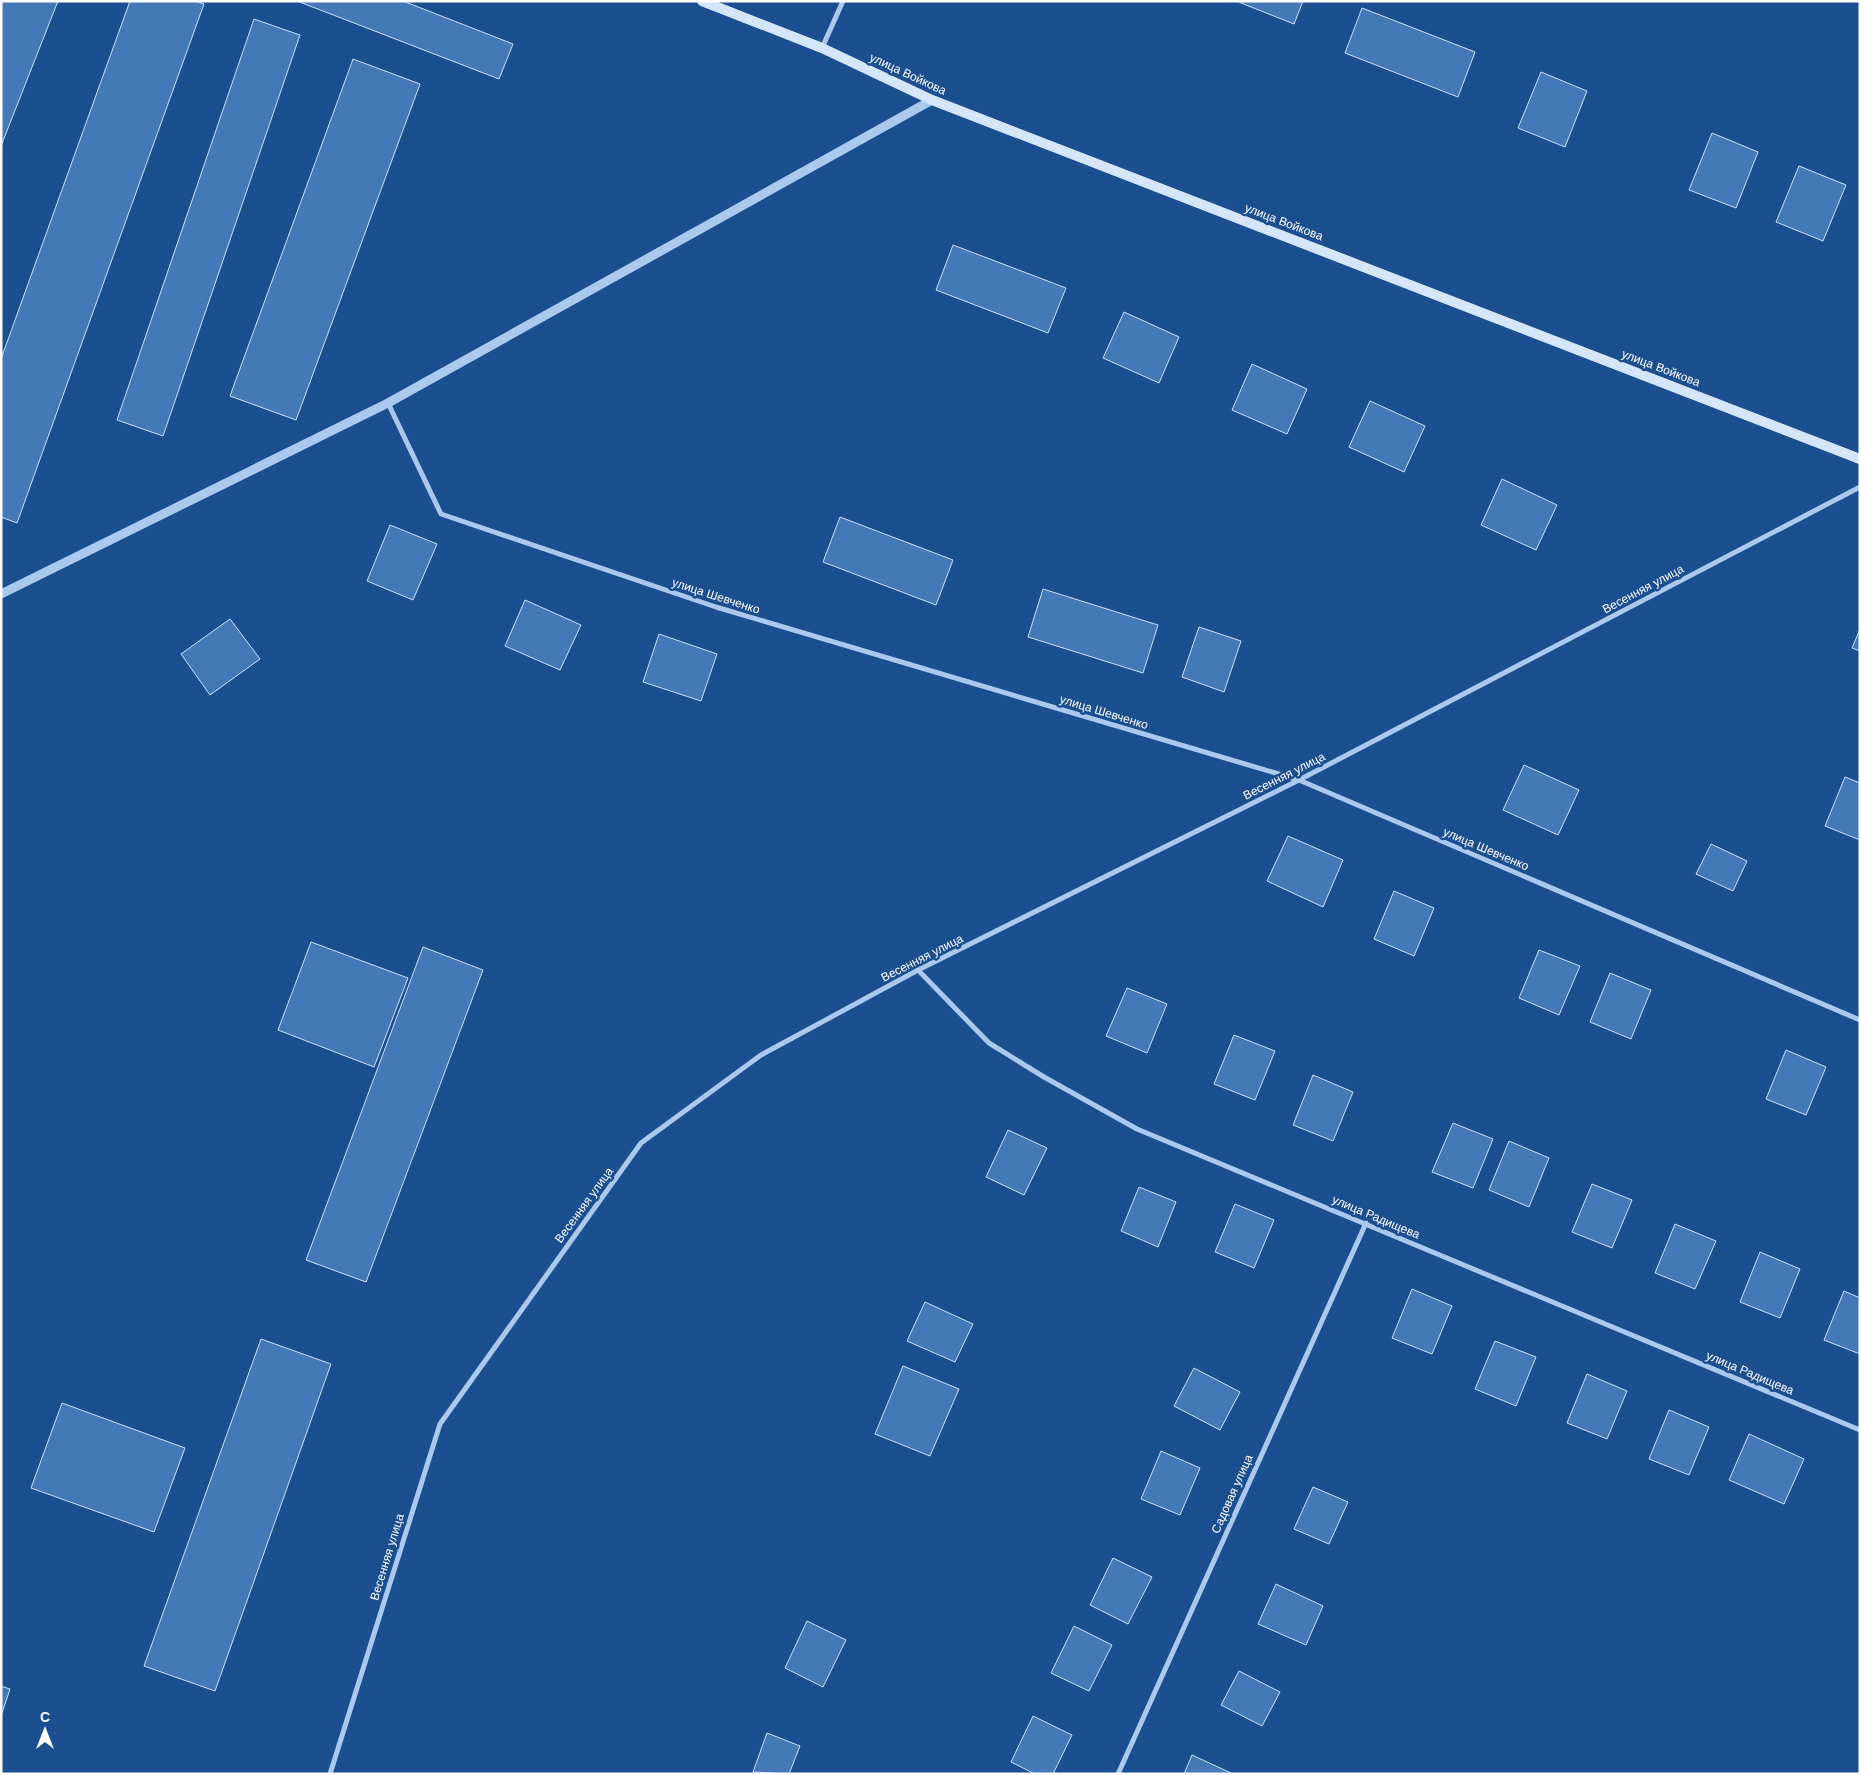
<svg xmlns="http://www.w3.org/2000/svg" width="1861" height="1775" viewBox="0 0 1861 1775" font-family="Helvetica,sans-serif">
<rect width="100%" height="100%" fill="#1b4f8f"/>
<!-- building -->
<g fill="#4478b7" stroke="#cfe3fa">
<polygon points="1,1 58,1 1,146"/>
<polygon points="130,1 195,1 204,4 17,523 1,517 1,359"/>
<polygon points="297,1 403,1 513,44 499,79"/>
<polygon points="1236,1 1303,1 1294,24"/>
<polygon points="1362,8 1475,52 1458,97 1345,53"/>
<polygon points="254,19 300,35 163,436 117,420"/>
<polygon points="353,59 420,84 296,420 230,396"/>
<polygon points="1541,72 1587,91 1565,147 1518,128"/>
<polygon points="1712,133 1758,152 1736,208 1689,190"/>
<polygon points="1799,166 1846,185 1823,241 1776,222"/>
<polygon points="953,245 1066,288 1048,333 936,290"/>
<polygon points="1124,312 1179,337 1159,383 1103,358"/>
<polygon points="1252,364 1307,389 1287,434 1232,410"/>
<polygon points="1370,401 1425,426 1404,472 1349,447"/>
<polygon points="1502,479 1557,505 1536,550 1481,525"/>
<polygon points="840,517 953,560 936,605 823,562"/>
<polygon points="390,525 437,544 413,600 367,581"/>
<polygon points="1043,589 1158,625 1143,673 1028,637"/>
<polygon points="525,600 581,625 560,670 505,646"/>
<polygon points="230,619 260,659 210,695 181,654"/>
<polygon points="1199,627 1241,641 1224,692 1182,677"/>
<polygon points="1860,629 1860,651 1852,648"/>
<polygon points="659,634 717,654 701,701 643,682"/>
<polygon points="1524,765 1579,790 1558,835 1503,810"/>
<polygon points="1845,777 1860,783 1860,840 1825,826"/>
<polygon points="1288,836 1343,860 1323,907 1267,881"/>
<polygon points="1711,844 1747,861 1733,891 1696,874"/>
<polygon points="1394,891 1434,908 1414,956 1374,939"/>
<polygon points="311,942 408,978 374,1067 278,1030"/>
<polygon points="423,947 483,970 366,1282 306,1260"/>
<polygon points="1539,950 1580,966 1559,1015 1519,998"/>
<polygon points="1610,973 1651,990 1631,1039 1590,1022"/>
<polygon points="1127,988 1167,1004 1147,1053 1106,1036"/>
<polygon points="1234,1035 1275,1051 1255,1100 1214,1084"/>
<polygon points="1786,1050 1826,1067 1806,1115 1766,1099"/>
<polygon points="1313,1075 1353,1092 1333,1141 1293,1125"/>
<polygon points="1453,1123 1493,1139 1473,1188 1432,1172"/>
<polygon points="1008,1130 1047,1148 1024,1195 986,1177"/>
<polygon points="1509,1141 1549,1158 1529,1207 1489,1190"/>
<polygon points="1592,1184 1632,1200 1612,1248 1572,1232"/>
<polygon points="1139,1187 1176,1202 1158,1247 1121,1231"/>
<polygon points="1235,1204 1274,1220 1254,1268 1215,1252"/>
<polygon points="1675,1224 1716,1241 1695,1289 1655,1273"/>
<polygon points="1760,1252 1800,1269 1780,1318 1740,1302"/>
<polygon points="1412,1289 1452,1306 1432,1354 1392,1338"/>
<polygon points="1844,1291 1860,1298 1860,1354 1824,1340"/>
<polygon points="925,1302 973,1324 955,1362 907,1341"/>
<polygon points="261,1339 331,1364 215,1691 144,1666"/>
<polygon points="1495,1341 1536,1357 1516,1406 1475,1389"/>
<polygon points="903,1366 959,1389 930,1456 875,1434"/>
<polygon points="1194,1368 1240,1392 1220,1430 1174,1406"/>
<polygon points="1587,1374 1627,1391 1607,1439 1567,1423"/>
<polygon points="62,1403 185,1448 154,1532 31,1488"/>
<polygon points="1669,1410 1709,1427 1689,1475 1649,1459"/>
<polygon points="1749,1434 1804,1459 1784,1504 1729,1480"/>
<polygon points="1161,1451 1200,1468 1180,1515 1141,1499"/>
<polygon points="1313,1487 1348,1502 1329,1544 1294,1529"/>
<polygon points="1113,1558 1152,1577 1128,1624 1090,1605"/>
<polygon points="1276,1584 1323,1606 1306,1645 1258,1624"/>
<polygon points="807,1621 846,1640 823,1687 785,1668"/>
<polygon points="1074,1626 1112,1645 1089,1691 1051,1673"/>
<polygon points="1239,1671 1280,1692 1262,1726 1221,1705"/>
<polygon points="1,1686 10,1689 1,1716"/>
<polygon points="1033,1716 1072,1735 1053,1774 1035,1774 1011,1762"/>
<polygon points="767,1733 800,1746 789,1774 753,1772"/>
<polygon points="1192,1755 1231,1773 1231,1774 1184,1774"/>
</g>
<g fill="none" stroke-linecap="round" stroke-linejoin="round">
<!-- minor -->
<g stroke="#a9c9ee" stroke-width="5">
<polyline points="822,48 843,1"/>
<polyline points="388,403 441,514 716,607 1299,780 1860,1020"/>
<polyline points="918,970 989,1043 1044,1077 1137,1129 1860,1430"/>
<polyline points="330,1774 440,1424 641,1143 761,1055 918,970 1299,780 1860,487"/>
<polyline points="1118,1774 1366,1223"/>
</g>
<!-- tertiary -->
<polyline stroke="#a9c9ee" stroke-width="9" points="1,594 388,403 932,100"/>
<!-- secondary -->
<polyline stroke="#d6e6fa" stroke-width="10" points="702,1 822,48 932,100 1860,459"/>
</g>
<g text-anchor="middle" dominant-baseline="central" stroke-width="5" stroke-linejoin="round" paint-order="stroke">
<!-- street labels -->
<g font-size="12" fill="#fff" stroke="#1b4f8f">
<text transform="translate(908 74) rotate(25)">улица Войкова</text>
<text transform="translate(1284 222) rotate(21)">улица Войкова</text>
<text transform="translate(1661 368) rotate(21)">улица Войкова</text>
<text transform="translate(1643 589) rotate(-28)">Весенняя улица</text>
<text transform="translate(716 596) rotate(18)">улица Шевченко</text>
<text transform="translate(1104 712) rotate(17)">улица Шевченко</text>
<text transform="translate(1284 776) rotate(-27)">Весенняя улица</text>
<text transform="translate(1486 849) rotate(23)">улица Шевченко</text>
<text transform="translate(922 958) rotate(-27)">Весенняя улица</text>
<text transform="translate(584 1205) rotate(-54)">Весенняя улица</text>
<text transform="translate(1376 1217) rotate(23)">улица Радищева</text>
<text transform="translate(1750 1373) rotate(23)">улица Радищева</text>
<text transform="translate(1232 1494) rotate(-66)">Садовая улица</text>
<text transform="translate(387 1557) rotate(-73)">Весенняя улица</text>
</g>
</g>
<!-- border -->
<rect width="1861" height="1775" fill="none" stroke="#ffffff" stroke-width="5"/>
<!-- north arrow -->
<g transform="translate(45 1730)" stroke="#1b4f8f" stroke-width="4" paint-order="stroke">
<path d="M0-4L9 19L0 12L-9 19Z" fill="#ffffff"/>
<text y="-8" font-size="14" font-weight="bold" text-anchor="middle" fill="#ffffff">С</text>
</g>
</svg>
